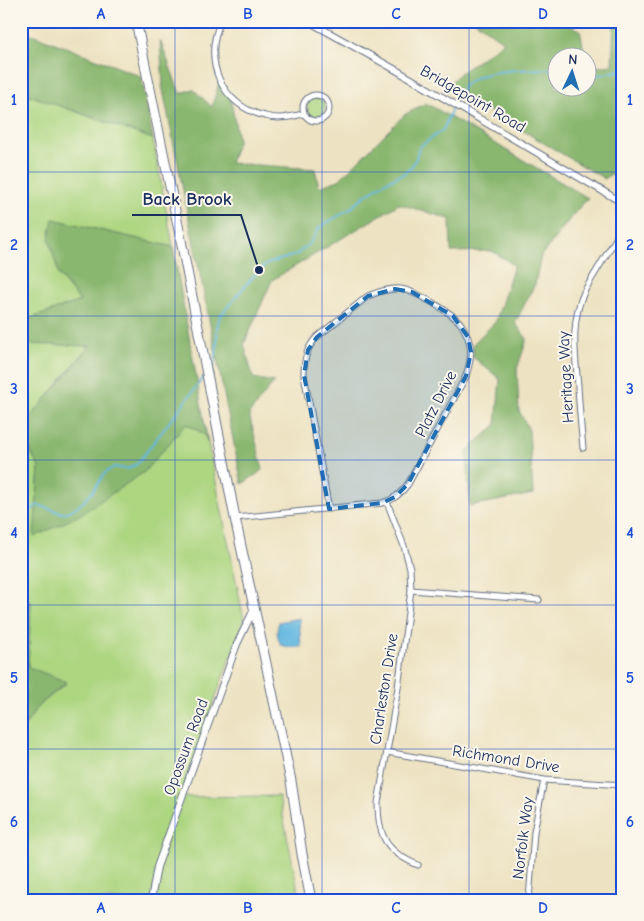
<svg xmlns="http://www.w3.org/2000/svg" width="644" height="921" viewBox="0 0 644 921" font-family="'Comic Neue',sans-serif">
<rect width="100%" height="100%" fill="#fbf7ec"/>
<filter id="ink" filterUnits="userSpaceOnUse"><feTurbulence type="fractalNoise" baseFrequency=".02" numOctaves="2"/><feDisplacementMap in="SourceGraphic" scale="10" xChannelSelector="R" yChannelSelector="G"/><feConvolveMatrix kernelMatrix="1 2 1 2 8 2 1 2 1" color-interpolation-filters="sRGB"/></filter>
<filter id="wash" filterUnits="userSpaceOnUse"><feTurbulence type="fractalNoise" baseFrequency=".0096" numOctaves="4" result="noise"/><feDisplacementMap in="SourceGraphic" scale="20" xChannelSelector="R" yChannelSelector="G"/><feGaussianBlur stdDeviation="1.12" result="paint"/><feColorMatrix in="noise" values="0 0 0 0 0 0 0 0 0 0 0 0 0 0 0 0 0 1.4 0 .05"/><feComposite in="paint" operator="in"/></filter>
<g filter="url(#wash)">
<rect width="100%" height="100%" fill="#ede2c1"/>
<!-- green -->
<g fill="#add681" stroke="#648270">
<polygon points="21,92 153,139 173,247 53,220 59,275 80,301 21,322"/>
<circle cx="316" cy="107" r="9"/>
<polygon points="21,344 90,345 21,429"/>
<polygon points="186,424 204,434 208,443 244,620 210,712 181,797 279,796 300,900 21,900 21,729 23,729 38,706 67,683 28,668 31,602 21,593 21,443 26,443 39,467 35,536 144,472"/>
</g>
<!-- forest -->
<g fill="#8ab76f" stroke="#527366">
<polygon points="475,21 562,21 580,30 585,57 556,58 556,88 586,88 587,68 612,65 614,21 623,21 623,172 607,176 605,179 447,86 459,74 504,42"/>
<polygon points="21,30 141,76 153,139 21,92"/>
<polygon points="160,40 180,94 193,89 212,107 220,79 230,95 238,140 230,163 315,169 319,187 339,180 404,115 426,103 588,198 576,211 541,256 535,284 515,323 527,339 517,369 519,411 529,430 533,494 470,506 467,451 496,425 500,379 473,357 473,344 496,321 514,265 492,251 451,252 450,219 399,204 272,280 244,344 253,378 274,382 249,414 263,470 242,484 162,85 163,85"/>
<polygon points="53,219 173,247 208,443 204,434 186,424 144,472 78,516 34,537 39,467 26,443 21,443 21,429 90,346 21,344 21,322 80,301 59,275 49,239"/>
<polygon points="21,593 31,602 28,667 67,682 38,706 23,729 21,729"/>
</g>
<!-- water -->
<path fill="#63b8e0" stroke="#3f749f" d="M299,618L301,647H289L281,645C277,637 276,631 279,622Z"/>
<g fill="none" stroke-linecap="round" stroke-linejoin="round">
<!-- stream -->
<g stroke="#63b8e0" stroke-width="2">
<path d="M586,73C599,77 611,73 623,69"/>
<path d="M454,101C458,93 463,85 471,80C492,68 532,70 556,69"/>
<polyline points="210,369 213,366 217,349 217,327 220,316 245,286 259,270 269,263 296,255 310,243 320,227 350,209 364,196 389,180 403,174 411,167 416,158 419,147 443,130 453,106"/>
<path d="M21,535C24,519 23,514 38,505L62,513L70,511L82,503L92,492L105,473L114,467L127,469L137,464L204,377"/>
</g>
</g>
</g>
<g filter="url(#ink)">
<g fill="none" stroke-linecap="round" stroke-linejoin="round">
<!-- minor casing -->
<g stroke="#646e81" stroke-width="7">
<g id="minor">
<path d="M221,21C202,60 221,106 265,116C278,120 291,117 303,114"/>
<circle cx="316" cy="108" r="13"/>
<path d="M583,448C581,427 579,406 578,386C575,354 570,320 585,290L623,227"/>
<path d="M387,502L404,546L410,568L411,590L398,688L378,803C378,836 386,852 418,865"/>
<path d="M235,518L382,503C394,500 401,493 408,484L466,376C470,363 473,350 468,338C466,333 464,328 461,324C453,313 415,291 401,289C390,288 378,292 368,296L317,337C306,348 304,361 304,375L329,509"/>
<polyline points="411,590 539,600"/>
<polyline points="387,752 544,780 623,785"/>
<polyline points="529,900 534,832 544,780"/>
</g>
</g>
<!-- tertiary casing -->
<g stroke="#646e81" stroke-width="8">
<g id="tertiary">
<polyline points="308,21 396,70 623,203"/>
<polyline points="151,900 157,867 237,644 255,607"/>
</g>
</g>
<!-- trunk casing -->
<g stroke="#646e81" stroke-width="11">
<polyline id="trunk" points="136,21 180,235 235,518 291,781 302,854 311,900"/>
</g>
<!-- minor -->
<use href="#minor" stroke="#fff" stroke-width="5"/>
<!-- tertiary -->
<use href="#tertiary" stroke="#fff" stroke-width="6"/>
<!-- trunk -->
<use href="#trunk" stroke="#fff" stroke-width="9"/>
</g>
</g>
<!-- marked area -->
<path fill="#1f6fb2" fill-opacity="0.2" stroke="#1f6fb2" stroke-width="4" stroke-dasharray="10 6" stroke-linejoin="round" d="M395,289L412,292L453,316L468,337L471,352L466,376L408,484L395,497L382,503L329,509L304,375L308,350L317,337L368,296Z"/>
<!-- grid -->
<path fill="none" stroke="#1d4ed8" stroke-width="1" stroke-opacity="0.55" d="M175,21V900M322,21V900M469,21V900M21,172H623M21,316H623M21,460H623M21,605H623M21,749H623"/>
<g text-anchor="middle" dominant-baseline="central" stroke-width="4" stroke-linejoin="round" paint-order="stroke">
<!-- street labels -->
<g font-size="16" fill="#1b2f5e" stroke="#fbf7ec">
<text transform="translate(473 99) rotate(30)">Bridgepoint Road</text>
<text transform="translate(566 377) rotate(-93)">Heritage Way</text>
<text transform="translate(436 404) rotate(-63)">Platz Drive</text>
<text transform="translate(384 689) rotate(-81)">Charleston Drive</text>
<text transform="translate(186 747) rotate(-70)">Opossum Road</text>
<text transform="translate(506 759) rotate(9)">Richmond Drive</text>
<text transform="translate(523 838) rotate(-83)">Norfolk Way</text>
</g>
</g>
<!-- callouts -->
<path fill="none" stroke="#1b2f5e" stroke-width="2" d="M259 270L241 215H132"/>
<circle fill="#1b2f5e" stroke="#fbf7ec" stroke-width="2" cx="259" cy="270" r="5"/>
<g font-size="18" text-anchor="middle" font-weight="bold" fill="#1b2f5e" stroke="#fbf7ec" stroke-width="4" stroke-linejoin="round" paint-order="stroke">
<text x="187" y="205">Back Brook</text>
</g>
<!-- margin -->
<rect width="644" height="921" fill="none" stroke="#fbf7ec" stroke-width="55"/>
<!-- north arrow -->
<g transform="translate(572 72) rotate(4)"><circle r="24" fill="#fbf7ec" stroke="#a1a7b3"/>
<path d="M0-4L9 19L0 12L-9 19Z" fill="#1f6fb2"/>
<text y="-8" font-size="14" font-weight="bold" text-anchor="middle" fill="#1b2f5e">N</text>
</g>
<rect x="28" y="28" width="588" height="866" fill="none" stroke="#1d4ed8" stroke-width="2"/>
<g font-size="16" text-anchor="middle" font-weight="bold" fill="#1d4ed8">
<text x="101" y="19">A</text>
<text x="248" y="19">B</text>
<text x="396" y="19">C</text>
<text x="543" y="19">D</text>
<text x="14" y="105">1</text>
<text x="630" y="105">1</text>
<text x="14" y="250">2</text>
<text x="630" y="250">2</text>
<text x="14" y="394">3</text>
<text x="630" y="394">3</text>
<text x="14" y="538">4</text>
<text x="630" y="538">4</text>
<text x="14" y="683">5</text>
<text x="630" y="683">5</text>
<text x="14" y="827">6</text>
<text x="630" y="827">6</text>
<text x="101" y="913">A</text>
<text x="248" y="913">B</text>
<text x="396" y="913">C</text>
<text x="543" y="913">D</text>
</g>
</svg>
